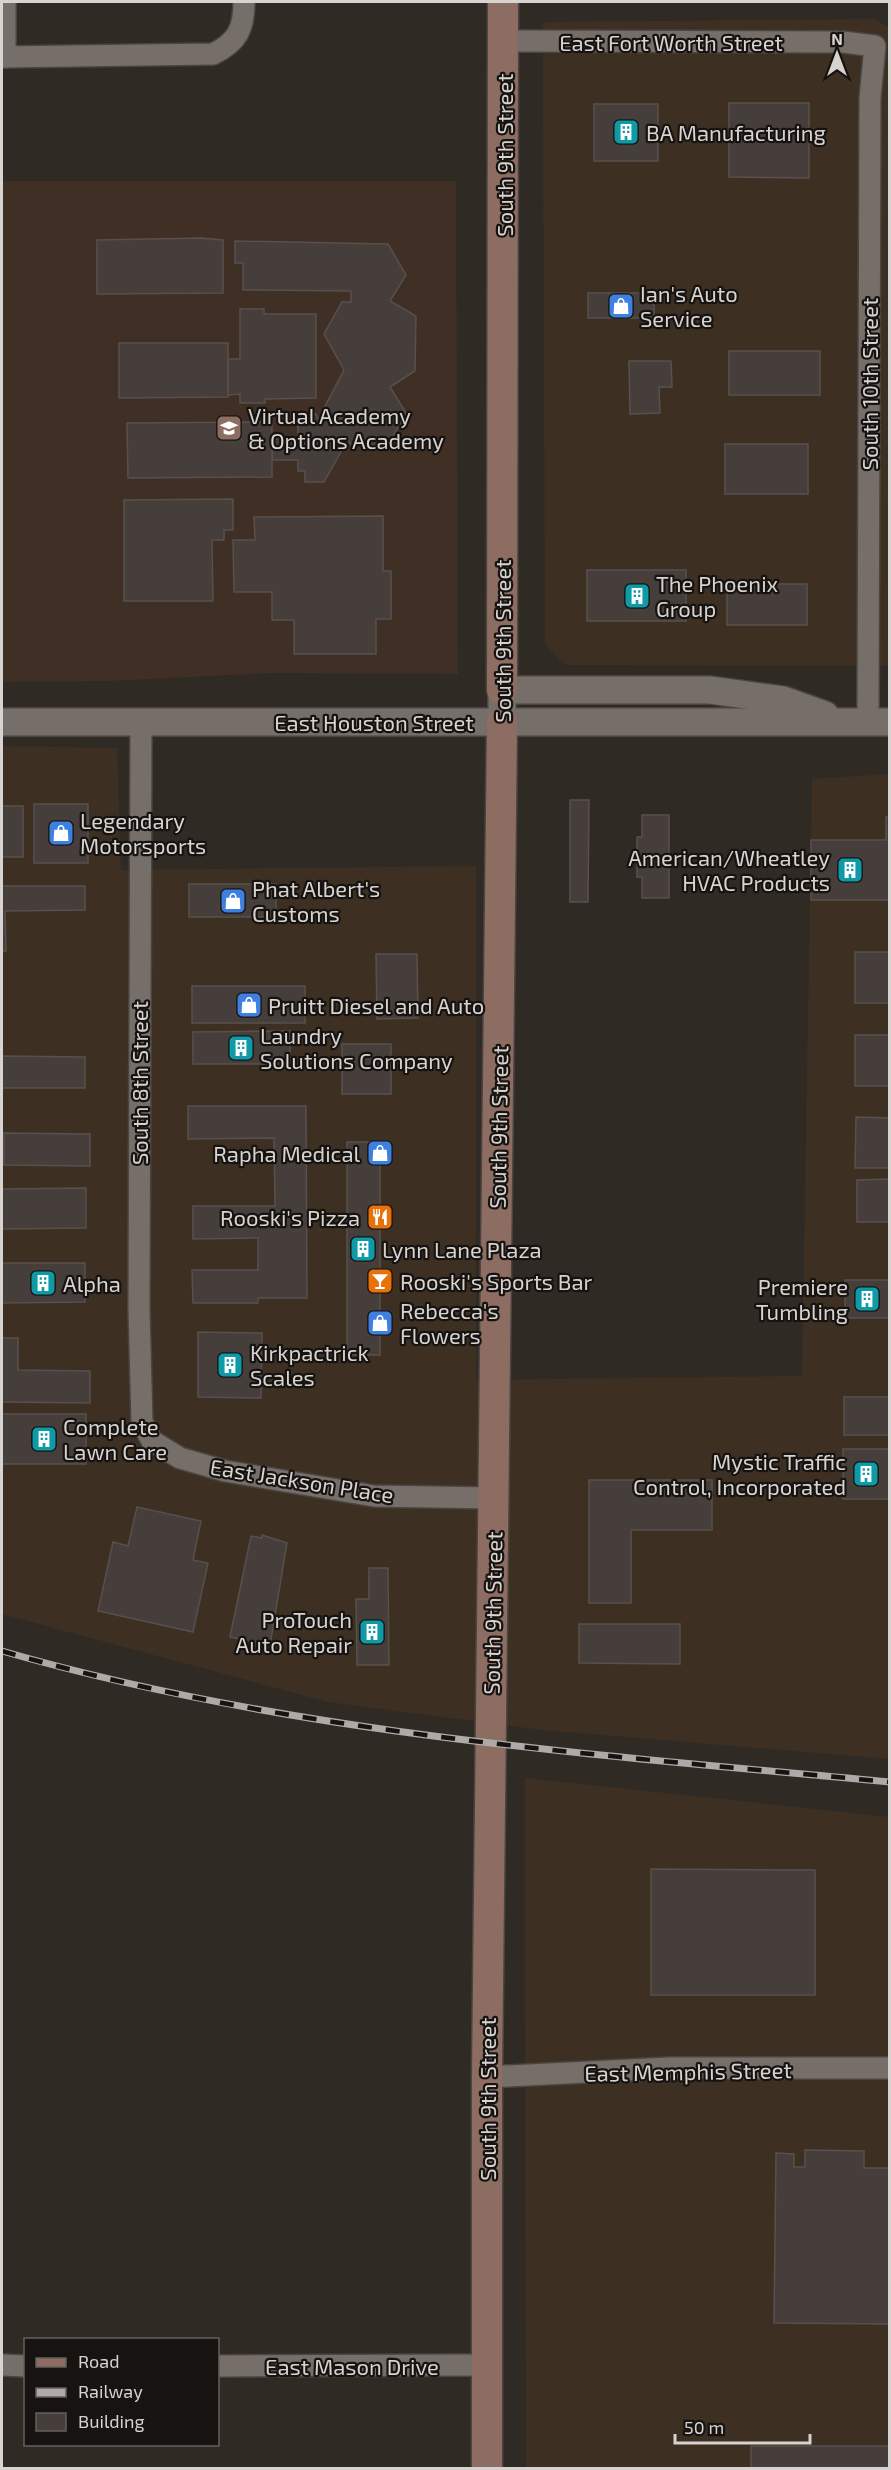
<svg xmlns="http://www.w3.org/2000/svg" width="891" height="2470" viewBox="0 0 891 2470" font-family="'Exo 2',sans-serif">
<rect width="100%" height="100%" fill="#302a25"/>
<!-- industrial -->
<g fill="#3d3022">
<polygon points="874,19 889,27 889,666 566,665 545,645 543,22"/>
<polygon points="2,746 117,748 121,870 476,866 476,1380 802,1376 812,779 889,774 889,1759 543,1730 328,1702 2,1614"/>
<polygon points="525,1778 889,1817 889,2468 526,2468"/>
</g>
<!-- education -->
<polygon fill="#3f2f24" points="2,181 456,181 458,674 272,673 109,681 2,682"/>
<!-- building -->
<g fill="#463e3a" stroke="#59504d" stroke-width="1.5">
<polygon points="729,103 809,103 809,178 729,177"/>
<rect x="594" y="104" width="64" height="57"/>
<polygon points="201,238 223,240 223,293 97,294 97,240"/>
<polygon points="235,241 388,244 406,275 390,301 416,316 415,371 390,387 406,413 388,445 351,445 346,437 337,442 342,450 324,482 305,482 305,471 298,471 298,460 272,460 272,439 298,439 298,423 315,413 320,421 329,416 324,408 344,370 324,334 342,302 351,302 351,291 243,290 243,263 235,263"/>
<rect x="588" y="293" width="66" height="25"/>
<polygon points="240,309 264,309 264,314 316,314 316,398 265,399 265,403 240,403 240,394 228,395 228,359 240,359"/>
<polygon points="119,343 228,343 228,397 119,398"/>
<rect x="729" y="351" width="91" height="44"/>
<polygon points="629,361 671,361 672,387 659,387 660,413 630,414"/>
<polygon points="272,422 272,477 128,478 127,423"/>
<rect x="725" y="444" width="83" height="50"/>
<polygon points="233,499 233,530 224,530 224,540 212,540 213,601 124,601 124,500"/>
<polygon points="383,516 383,571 391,571 391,619 376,619 376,654 294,654 294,620 272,620 272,592 234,592 233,540 255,540 254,517"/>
<rect x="587" y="570" width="99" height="51"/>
<rect x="727" y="584" width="80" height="41"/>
<polygon points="570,800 589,800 588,902 570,902"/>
<rect x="34" y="804" width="54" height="59"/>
<rect x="2" y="806" width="21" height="51"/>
<polygon points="642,815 669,815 669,898 642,898 642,877 637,877 637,837 642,837"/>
<polygon points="886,817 890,817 890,900 811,900 811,840 886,840"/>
<rect x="189" y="884" width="87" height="33"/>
<polygon points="2,886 85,886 85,910 5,911 6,951 2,951"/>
<rect x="855" y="952" width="35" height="51"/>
<polygon points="376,954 417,954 418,1018 377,1019"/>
<rect x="192" y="986" width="113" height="37"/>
<polygon points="290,1031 290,1064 193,1064 193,1032"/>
<rect x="855" y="1035" width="35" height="51"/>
<rect x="342" y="1044" width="49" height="50"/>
<polygon points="2,1056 85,1057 85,1088 2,1088"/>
<polygon points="188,1106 306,1106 307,1298 258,1298 258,1303 193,1303 192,1270 258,1270 258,1238 193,1239 193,1206 275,1206 274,1138 188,1139"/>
<polygon points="856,1117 890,1118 890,1168 855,1168"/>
<polygon points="4,1133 90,1134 90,1166 4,1165"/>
<rect x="347" y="1142" width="33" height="213"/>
<polygon points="890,1179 890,1222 857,1222 857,1180"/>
<polygon points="86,1188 86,1228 2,1229 2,1189"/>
<polygon points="2,1263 85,1263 85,1302 2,1303"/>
<rect x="845" y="1280" width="45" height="38"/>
<polygon points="198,1332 262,1333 261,1398 198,1397"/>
<polygon points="2,1338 18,1338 18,1370 90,1371 90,1403 2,1402"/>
<rect x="844" y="1397" width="46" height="38"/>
<rect x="2" y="1414" width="84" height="50"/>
<rect x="843" y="1449" width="47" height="50"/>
<polygon points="589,1480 712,1480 712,1530 631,1530 631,1603 589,1603"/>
<polygon points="137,1507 201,1521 193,1560 208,1563 193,1632 98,1611 113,1542 128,1546"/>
<polygon points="262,1535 287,1543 270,1645 230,1637 251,1536 262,1538"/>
<polygon points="369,1568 388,1568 389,1665 357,1665 356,1599 369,1599"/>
<polygon points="579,1624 680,1624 680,1664 579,1663"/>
<polygon points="651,1869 815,1870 815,1995 651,1995"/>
<polygon points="805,2150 864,2151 864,2168 890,2168 890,2324 774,2323 776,2153 794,2154 794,2167 805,2167"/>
<rect x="751" y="2446" width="139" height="22"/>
</g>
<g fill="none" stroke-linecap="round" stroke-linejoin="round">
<!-- minor casing -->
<g stroke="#4a4540" stroke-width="24">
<g id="minor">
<polyline points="5,2 5,57"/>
<polyline points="504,41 843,42 875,46 870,98 868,722"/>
<path d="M2,57L213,54C238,42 244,28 244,2"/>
<polyline points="141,722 139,1310 142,1422 152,1441 165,1449 180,1458 225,1471 374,1496 494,1498"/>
<polyline points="487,2077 669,2068 890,2068"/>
<polyline points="2,2365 26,2366"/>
<polyline points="218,2366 486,2365"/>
</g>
</g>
<!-- tertiary casing -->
<g stroke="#4a4540" stroke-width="30">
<g id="tertiary">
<polyline points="502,711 502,690 710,690 783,700 825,715"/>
<polyline points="2,722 890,722"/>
</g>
</g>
<!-- secondary casing -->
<g stroke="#4a4540" stroke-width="33">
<g id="secondary">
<polyline points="502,690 503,2"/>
<polyline points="487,2468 487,2077 502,722"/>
</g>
</g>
<!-- minor -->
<use href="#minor" stroke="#766f69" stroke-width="21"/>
<!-- tertiary -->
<use href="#tertiary" stroke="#766f69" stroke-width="27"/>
<!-- secondary -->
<use href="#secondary" stroke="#8d6c62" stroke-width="30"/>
<!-- rail casing -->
<g stroke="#afaaa7" stroke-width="7">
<path id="rail" d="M2,1651C291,1734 591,1754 890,1782"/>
</g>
<!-- rail -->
<use href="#rail" stroke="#161311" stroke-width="4.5" stroke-dasharray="14" stroke-linecap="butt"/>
</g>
<!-- icons -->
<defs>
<g id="building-square" transform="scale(1.35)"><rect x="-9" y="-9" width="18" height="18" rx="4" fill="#0f9aa8" stroke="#161311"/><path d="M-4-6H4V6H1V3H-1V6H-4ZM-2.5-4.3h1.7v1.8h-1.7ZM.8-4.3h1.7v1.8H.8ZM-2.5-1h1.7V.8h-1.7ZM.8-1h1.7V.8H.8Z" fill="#fff"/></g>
<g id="shop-square" transform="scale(1.35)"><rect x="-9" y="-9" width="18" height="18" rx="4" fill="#3f7fe0" stroke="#161311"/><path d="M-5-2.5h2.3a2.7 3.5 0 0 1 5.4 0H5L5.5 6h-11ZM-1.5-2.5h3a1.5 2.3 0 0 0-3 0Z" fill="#fff"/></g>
<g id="school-square" transform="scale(1.35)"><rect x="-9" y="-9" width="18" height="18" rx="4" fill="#8d6e63" stroke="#161311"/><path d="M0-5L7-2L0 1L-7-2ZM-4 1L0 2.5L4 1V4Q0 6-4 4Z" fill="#fff"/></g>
<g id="restaurant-square" transform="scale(1.35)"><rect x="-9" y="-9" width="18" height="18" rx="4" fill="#e8710a" stroke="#161311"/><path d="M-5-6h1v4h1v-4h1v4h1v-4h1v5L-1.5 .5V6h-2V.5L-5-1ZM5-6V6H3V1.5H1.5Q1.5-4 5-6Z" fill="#fff"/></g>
<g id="bar-square" transform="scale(1.35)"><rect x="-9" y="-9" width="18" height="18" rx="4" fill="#e8710a" stroke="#161311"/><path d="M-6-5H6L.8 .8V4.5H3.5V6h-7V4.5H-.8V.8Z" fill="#fff"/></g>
</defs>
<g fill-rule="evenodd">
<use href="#building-square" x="626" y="132"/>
<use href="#shop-square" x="621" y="306"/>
<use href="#school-square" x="229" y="428"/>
<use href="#building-square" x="637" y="596"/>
<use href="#shop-square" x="61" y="833"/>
<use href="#building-square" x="850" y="870"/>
<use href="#shop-square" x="233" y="901"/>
<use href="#shop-square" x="249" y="1005"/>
<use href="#building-square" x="241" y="1048"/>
<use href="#shop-square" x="380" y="1153"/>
<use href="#restaurant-square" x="380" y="1217"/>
<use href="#building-square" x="363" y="1249"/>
<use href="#bar-square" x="380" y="1281"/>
<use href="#building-square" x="43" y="1283"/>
<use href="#building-square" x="867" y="1299"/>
<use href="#shop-square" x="380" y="1323"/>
<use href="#building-square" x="230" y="1365"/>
<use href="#building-square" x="44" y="1439"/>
<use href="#building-square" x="866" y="1474"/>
<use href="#building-square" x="372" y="1632"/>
</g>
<g text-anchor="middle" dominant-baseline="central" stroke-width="4.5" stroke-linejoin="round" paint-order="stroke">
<!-- street labels -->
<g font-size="22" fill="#d7d3d0" stroke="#161311">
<text x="671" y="42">East Fort Worth Street</text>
<text transform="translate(504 155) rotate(-90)">South 9th Street</text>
<text transform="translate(869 384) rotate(-90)">South 10th Street</text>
<text transform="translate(502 641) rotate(-90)">South 9th Street</text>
<text x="374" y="722">East Houston Street</text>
<text transform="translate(139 1083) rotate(-90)">South 8th Street</text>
<text transform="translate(498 1127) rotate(-89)">South 9th Street</text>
<text transform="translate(302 1480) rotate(9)">East Jackson Place</text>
<text transform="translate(492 1613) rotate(-89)">South 9th Street</text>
<text transform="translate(688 2071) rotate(-1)">East Memphis Street</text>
<text transform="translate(487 2099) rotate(-90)">South 9th Street</text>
<text x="352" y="2366">East Mason Drive</text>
</g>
<!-- poi labels -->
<g font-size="22" fill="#d7d3d0" stroke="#161311" text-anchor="start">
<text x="646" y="132">BA Manufacturing</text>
<text x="640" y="293">Ian's Auto<tspan x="640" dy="25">Service</tspan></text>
<text x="248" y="415">Virtual Academy<tspan x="248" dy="25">&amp; Options Academy</tspan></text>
<text x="656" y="583">The Phoenix<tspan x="656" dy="25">Group</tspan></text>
<text x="80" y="820">Legendary<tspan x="80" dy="25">Motorsports</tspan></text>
<text x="830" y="857" text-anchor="end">American/Wheatley<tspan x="830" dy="25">HVAC Products</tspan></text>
<text x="252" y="888">Phat Albert's<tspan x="252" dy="25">Customs</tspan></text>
<text x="268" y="1005">Pruitt Diesel and Auto</text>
<text x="260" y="1035">Laundry<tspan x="260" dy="25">Solutions Company</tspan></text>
<text x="360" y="1153" text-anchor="end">Rapha Medical</text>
<text x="360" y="1217" text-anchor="end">Rooski's Pizza</text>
<text x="382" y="1249">Lynn Lane Plaza</text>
<text x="400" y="1281">Rooski's Sports Bar</text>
<text x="63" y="1283">Alpha</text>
<text x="848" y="1286" text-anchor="end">Premiere<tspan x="848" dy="25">Tumbling</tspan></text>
<text x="400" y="1310">Rebecca's<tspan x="400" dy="25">Flowers</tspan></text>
<text x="250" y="1352">Kirkpactrick<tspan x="250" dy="25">Scales</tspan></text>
<text x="63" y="1426">Complete<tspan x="63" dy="25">Lawn Care</tspan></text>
<text x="846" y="1461" text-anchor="end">Mystic Traffic<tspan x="846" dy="25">Control, Incorporated</tspan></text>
<text x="352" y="1619" text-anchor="end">ProTouch<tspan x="352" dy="25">Auto Repair</tspan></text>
</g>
</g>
<!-- border -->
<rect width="891" height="2470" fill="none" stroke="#d7d3d0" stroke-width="6"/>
<!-- legend -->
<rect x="24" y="2338" width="195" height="108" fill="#161311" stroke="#63605d" stroke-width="1.5"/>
<rect x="36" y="2358" width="30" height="9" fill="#8d6c62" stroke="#63605d" stroke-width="1.5"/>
<text x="78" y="2368" font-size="18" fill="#d7d3d0">Road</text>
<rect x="36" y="2388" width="30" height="9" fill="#afaaa7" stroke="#63605d" stroke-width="1.5"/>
<text x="78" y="2398" font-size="18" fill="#d7d3d0">Railway</text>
<rect x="36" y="2413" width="30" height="18" fill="#463e3a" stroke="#63605d" stroke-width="1.5"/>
<text x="78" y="2428" font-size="18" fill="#d7d3d0">Building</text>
<!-- north arrow -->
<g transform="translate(837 54)" stroke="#161311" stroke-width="4.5" paint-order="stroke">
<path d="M0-4.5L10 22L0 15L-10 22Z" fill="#d7d3d0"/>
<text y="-9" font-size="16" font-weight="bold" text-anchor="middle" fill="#d7d3d0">N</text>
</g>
<!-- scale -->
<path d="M675 2434v9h135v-9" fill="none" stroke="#d7d3d0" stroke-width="3"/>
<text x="684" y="2434" font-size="18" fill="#d7d3d0" stroke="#161311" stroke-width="4.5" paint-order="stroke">50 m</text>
</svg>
